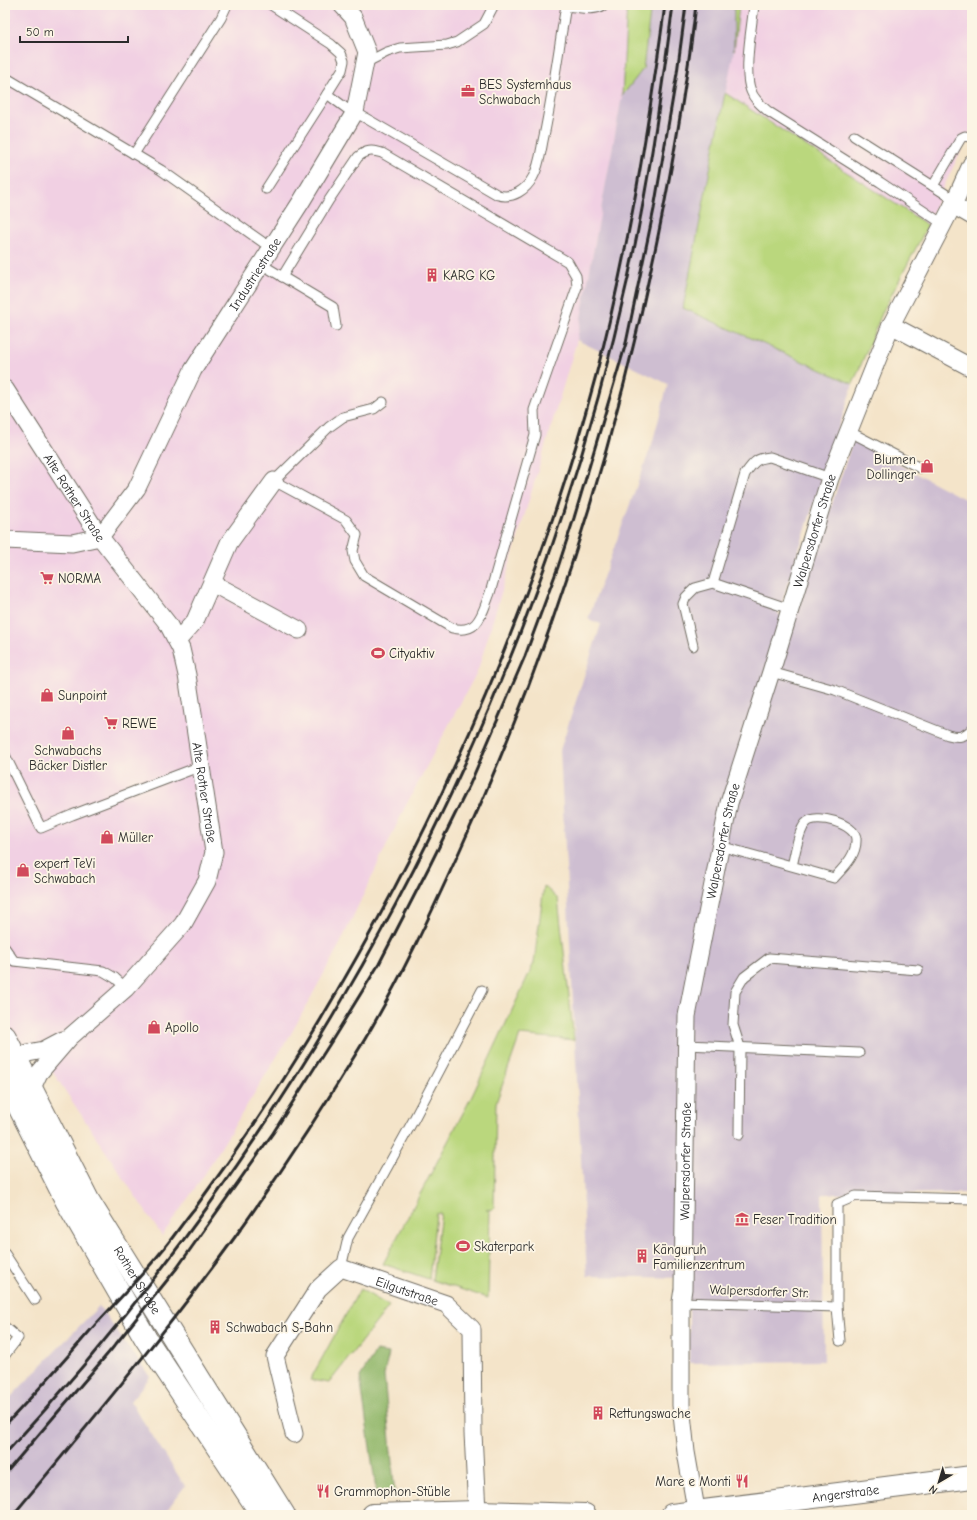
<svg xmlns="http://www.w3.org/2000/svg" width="977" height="1520" viewBox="0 0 977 1520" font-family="'Comic Neue',sans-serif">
<rect width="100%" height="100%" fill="#fcf5e5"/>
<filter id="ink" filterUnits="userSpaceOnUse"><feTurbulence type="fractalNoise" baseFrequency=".025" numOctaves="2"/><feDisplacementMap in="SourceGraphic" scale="8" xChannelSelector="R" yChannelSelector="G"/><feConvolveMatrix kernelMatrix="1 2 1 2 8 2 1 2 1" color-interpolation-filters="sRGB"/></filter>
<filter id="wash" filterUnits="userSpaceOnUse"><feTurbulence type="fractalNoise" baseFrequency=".012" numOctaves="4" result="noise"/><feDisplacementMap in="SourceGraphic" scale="16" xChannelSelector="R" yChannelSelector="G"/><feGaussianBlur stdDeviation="0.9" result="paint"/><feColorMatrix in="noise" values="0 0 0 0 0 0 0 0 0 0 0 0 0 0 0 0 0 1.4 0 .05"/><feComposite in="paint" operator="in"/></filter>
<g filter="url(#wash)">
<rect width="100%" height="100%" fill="#f4e4c9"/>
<!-- built -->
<g fill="#f1d0e3">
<polygon points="5,5 627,5 622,96 577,340 478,670 405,807 340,944 292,1032 204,1175 162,1236 36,1047 5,1054"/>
<polygon points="739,5 972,5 972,128 941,192 928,225 725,93 734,49"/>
</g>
<!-- industrial -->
<g fill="#cebed1">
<polygon points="651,5 734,5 734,50 683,308 853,384 778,614 794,620 853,440 972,503 972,1078 967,1193 822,1194 824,1361 689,1363 689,1278 587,1276 560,750 601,624 588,619 652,444 668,384 577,340 622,96 643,69"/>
<polygon points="99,1306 150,1377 130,1401 185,1486 163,1515 5,1515 5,1403"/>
</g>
<!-- green -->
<g fill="#bad77d" stroke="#728154">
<polygon points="627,5 651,5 643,69 622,96"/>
<polygon points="734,5 739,5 734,50"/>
<polygon points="725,93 928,225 883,311 853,384 683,308"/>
<polygon points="544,886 558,899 574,1040 520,1035 496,1103 494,1209 486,1210 490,1210 488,1298 432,1280 441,1213 436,1214 429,1279 383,1264 472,1096 534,963"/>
<polygon points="360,1289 389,1306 329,1383 310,1380"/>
</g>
<!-- forest -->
<polygon fill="#93b86c" stroke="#5f724c" points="376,1351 389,1353 384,1375 395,1496 377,1497 360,1377"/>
</g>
<g filter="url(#ink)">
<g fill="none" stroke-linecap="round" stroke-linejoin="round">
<!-- lane casing -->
<g stroke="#716c62" stroke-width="11">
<g id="lane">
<polyline points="271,5 331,44 341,53 344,61 342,70 327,94 354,114"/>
<path d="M754,5C752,26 743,72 751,91C754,100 762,106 769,112L880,182L943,224"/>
<path d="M566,6C578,7 593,12 604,5"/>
<polyline points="365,63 387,52 400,48 447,45 457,42 484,24 494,5"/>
<polyline points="5,77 161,170 271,248"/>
<path d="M355,112L498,195C513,199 526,190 533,177C540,165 541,149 544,136C553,93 559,48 566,5"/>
<polyline points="854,136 933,186 961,138 965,136 972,138"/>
<polyline points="134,154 221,18 227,5"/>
<polyline points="933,186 955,200"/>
<polyline points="266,189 327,94"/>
<polyline points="261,264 333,307 336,326"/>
<path d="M282,277L329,200L358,157C366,150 372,150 382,153L568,262L576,276L577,287L534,410L535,435L490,593C482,613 479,635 452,628L364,576L355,561L353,551L357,535L346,520L274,481L329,427L343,417L374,409L383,402"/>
<polyline points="850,432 920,468"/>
<polyline points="713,583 790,609"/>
<path d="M693,646L683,604L686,597L695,588L713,583L745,474C753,463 756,458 770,457L830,478"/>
<path d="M771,672L835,690L948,735C959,738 964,737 972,729"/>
<polyline points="5,755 41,828 72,815 201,766"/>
<path d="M720,846L834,878C844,867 857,855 856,839C856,824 815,812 806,823C798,831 795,855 792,866"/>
<polyline points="5,948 14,961 103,971 115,978 126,988"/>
<polyline points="687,1045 859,1053"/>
<polyline points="739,1135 740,1047 733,1025 735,992 744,977 769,958 918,970"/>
<polyline points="5,1254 35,1300"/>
<polyline points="341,1268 348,1238 414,1119 482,990"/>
<polyline points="681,1302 837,1307"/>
<polyline points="5,1327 18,1338 5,1355"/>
<polyline points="840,1341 837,1307 837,1204 856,1196 972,1199"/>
</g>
</g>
<!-- street casing -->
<g stroke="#716c62" stroke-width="19">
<g id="street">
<polyline points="953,205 972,216"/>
<polyline points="891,325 972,368"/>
<path id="s1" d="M5,389L100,537L168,624L181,649L187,675L214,852L207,881L183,924L126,988L70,1037L39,1073L31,1090"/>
<path id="s2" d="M5,540L72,543L100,537L137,488L193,370L301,202L355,112L367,52L353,17L342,5"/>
<polyline points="212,583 299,630"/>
<polyline points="177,641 195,621 229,543 274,481"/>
<polyline points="5,1064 28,1053 44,1050 63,1040"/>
<path id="s3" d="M294,1434L275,1356L318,1289L341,1268L446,1304L472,1329L473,1433L477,1512"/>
<path id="s4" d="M697,1515L686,1452L681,1405V1302L683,1289L687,1016L729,803L771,672L830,478L891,325L953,205L972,163"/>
</g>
</g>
<!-- secondary casing -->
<g stroke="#716c62" stroke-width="24">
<g id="secondary">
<polyline points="373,1515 477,1512 585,1515"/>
<path id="s5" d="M672,1515L972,1477"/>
</g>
</g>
<!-- primary casing -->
<g stroke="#716c62" stroke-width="24">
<g id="primary">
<path id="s6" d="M5,1037L88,1200L284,1515"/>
<polyline points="5,1079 67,1202 146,1339 262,1515"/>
</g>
</g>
<!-- lane -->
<use href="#lane" stroke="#fff" stroke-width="9"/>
<!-- street -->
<use href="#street" stroke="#fff" stroke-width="17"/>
<!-- secondary -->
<use href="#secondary" stroke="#fff" stroke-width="22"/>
<!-- primary -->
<use href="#primary" stroke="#fff" stroke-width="22"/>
<!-- rail -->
<g stroke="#2b2b2b" stroke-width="3">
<path d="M5,1425C37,1392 66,1358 96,1324C118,1300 141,1277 161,1252C173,1238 183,1222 195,1208C235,1154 272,1099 307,1042C434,834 533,610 596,375C628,254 648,129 665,5"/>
<path d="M5,1454C310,1125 530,717 628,278C648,188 661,96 673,5"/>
<polyline points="5,1474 111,1350 177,1268 273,1133 331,1042 379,964 430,865 470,784 525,656 558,567 574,518 626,343 654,209 677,73 686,5"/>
<path d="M13,1515C89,1424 165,1333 235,1237C281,1173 324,1107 365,1039C401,978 431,914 460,850C554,645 621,427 664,206C677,139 688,72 696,5"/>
</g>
</g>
</g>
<!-- icons -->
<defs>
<g id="office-bare" transform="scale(1.08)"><path d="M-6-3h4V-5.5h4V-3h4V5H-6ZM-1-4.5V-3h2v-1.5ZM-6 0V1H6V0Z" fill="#d1495b" stroke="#fcf5e5" stroke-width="2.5" paint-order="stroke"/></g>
<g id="building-bare" transform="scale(1.08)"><path d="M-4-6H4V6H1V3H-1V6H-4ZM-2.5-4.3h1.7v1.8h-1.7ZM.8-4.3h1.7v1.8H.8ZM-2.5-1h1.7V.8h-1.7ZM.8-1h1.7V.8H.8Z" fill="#d1495b" stroke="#fcf5e5" stroke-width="2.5" paint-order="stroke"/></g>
<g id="shop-bare" transform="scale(1.08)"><path d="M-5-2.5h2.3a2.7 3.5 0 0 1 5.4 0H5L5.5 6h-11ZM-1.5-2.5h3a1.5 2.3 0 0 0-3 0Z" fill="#d1495b" stroke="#fcf5e5" stroke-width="2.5" paint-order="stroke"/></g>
<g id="supermarket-bare" transform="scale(1.08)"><path d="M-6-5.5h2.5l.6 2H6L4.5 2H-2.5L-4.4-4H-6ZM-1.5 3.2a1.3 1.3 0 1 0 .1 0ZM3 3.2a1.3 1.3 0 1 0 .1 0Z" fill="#d1495b" stroke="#fcf5e5" stroke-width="2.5" paint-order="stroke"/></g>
<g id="stadium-bare" transform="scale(1.08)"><path d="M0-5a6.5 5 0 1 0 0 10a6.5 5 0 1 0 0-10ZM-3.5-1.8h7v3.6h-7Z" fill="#d1495b" stroke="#fcf5e5" stroke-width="2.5" paint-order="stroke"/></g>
<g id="museum-bare" transform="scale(1.08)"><path d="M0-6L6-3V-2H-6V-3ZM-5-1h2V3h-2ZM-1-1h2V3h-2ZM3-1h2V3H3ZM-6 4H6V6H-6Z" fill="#d1495b" stroke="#fcf5e5" stroke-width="2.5" paint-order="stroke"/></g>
<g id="restaurant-bare" transform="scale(1.08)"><path d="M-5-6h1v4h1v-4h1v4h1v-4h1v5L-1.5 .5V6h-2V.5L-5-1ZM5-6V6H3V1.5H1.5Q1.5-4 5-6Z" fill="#d1495b" stroke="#fcf5e5" stroke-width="2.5" paint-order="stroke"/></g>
</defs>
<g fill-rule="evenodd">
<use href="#office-bare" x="468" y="91"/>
<use href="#building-bare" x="432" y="275"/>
<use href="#shop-bare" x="927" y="466"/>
<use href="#supermarket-bare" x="47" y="578"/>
<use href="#stadium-bare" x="378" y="653"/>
<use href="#shop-bare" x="47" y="695"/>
<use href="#supermarket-bare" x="111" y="723"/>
<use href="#shop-bare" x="68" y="733"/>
<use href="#shop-bare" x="107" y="837"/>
<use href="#shop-bare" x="23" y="870"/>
<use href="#shop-bare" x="154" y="1027"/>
<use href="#museum-bare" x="742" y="1219"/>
<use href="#stadium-bare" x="463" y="1246"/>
<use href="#building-bare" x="642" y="1256"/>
<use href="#building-bare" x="215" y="1327"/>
<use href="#building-bare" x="598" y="1413"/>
<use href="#restaurant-bare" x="742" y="1481"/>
<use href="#restaurant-bare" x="323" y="1491"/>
</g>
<g text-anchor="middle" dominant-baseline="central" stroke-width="3.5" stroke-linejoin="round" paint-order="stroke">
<!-- poi labels -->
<g font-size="13" fill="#2b2b2b" stroke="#fcf5e5" text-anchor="start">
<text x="479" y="84">BES Systemhaus<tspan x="479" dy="15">Schwabach</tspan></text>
<text x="443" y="275">KARG KG</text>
<text x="916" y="459" text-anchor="end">Blumen<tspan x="916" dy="15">Dollinger</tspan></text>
<text x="58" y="578">NORMA</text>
<text x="389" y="653">Cityaktiv</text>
<text x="58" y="695">Sunpoint</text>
<text x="122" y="723">REWE</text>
<text x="68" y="750" text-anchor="middle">Schwabachs<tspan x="68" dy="15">Bäcker Distler</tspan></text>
<text x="118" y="837">Müller</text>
<text x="34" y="863">expert TeVi<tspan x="34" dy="15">Schwabach</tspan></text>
<text x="165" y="1027">Apollo</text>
<text x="753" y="1219">Feser Tradition</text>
<text x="474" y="1246">Skaterpark</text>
<text x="653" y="1249">Känguruh<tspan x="653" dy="15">Familienzentrum</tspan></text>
<text x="226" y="1327">Schwabach S-Bahn</text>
<text x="609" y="1413">Rettungswache</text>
<text x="731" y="1481" text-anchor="end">Mare e Monti</text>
<text x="334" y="1491">Grammophon-Stüble</text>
</g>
<!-- street labels -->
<g font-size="13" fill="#2b2b2b" stroke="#fcf5e5">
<text stroke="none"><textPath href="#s2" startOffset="402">Industriestraße</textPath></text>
<text stroke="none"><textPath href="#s1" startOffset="129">Alte Rother Straße</textPath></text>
<text stroke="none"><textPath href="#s4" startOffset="1003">Walpersdorfer Straße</textPath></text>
<text stroke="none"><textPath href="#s1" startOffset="460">Alte Rother Straße</textPath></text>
<text stroke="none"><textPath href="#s4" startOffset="679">Walpersdorfer Straße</textPath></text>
<text stroke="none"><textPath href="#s4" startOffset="355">Walpersdorfer Straße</textPath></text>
<text stroke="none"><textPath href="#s6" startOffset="277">Rother Straße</textPath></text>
<text stroke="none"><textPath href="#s3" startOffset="261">Eilgutstraße</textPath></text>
<text transform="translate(759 1291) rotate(2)">Walpersdorfer Str.</text>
<text stroke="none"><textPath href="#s5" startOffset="175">Angerstraße</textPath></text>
</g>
</g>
<!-- margin -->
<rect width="977" height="1520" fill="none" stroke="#fcf5e5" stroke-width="20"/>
<!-- north arrow -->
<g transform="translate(939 1482) rotate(218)" stroke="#fcf5e5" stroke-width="3" paint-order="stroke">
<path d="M0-3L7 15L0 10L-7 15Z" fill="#2b2b2b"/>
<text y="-6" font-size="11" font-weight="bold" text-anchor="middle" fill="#2b2b2b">N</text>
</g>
<!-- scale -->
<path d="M20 36v6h108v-6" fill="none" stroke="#2b2b2b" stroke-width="2"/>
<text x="26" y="36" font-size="12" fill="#2b2b2b" stroke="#fcf5e5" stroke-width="3" paint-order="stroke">50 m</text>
</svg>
